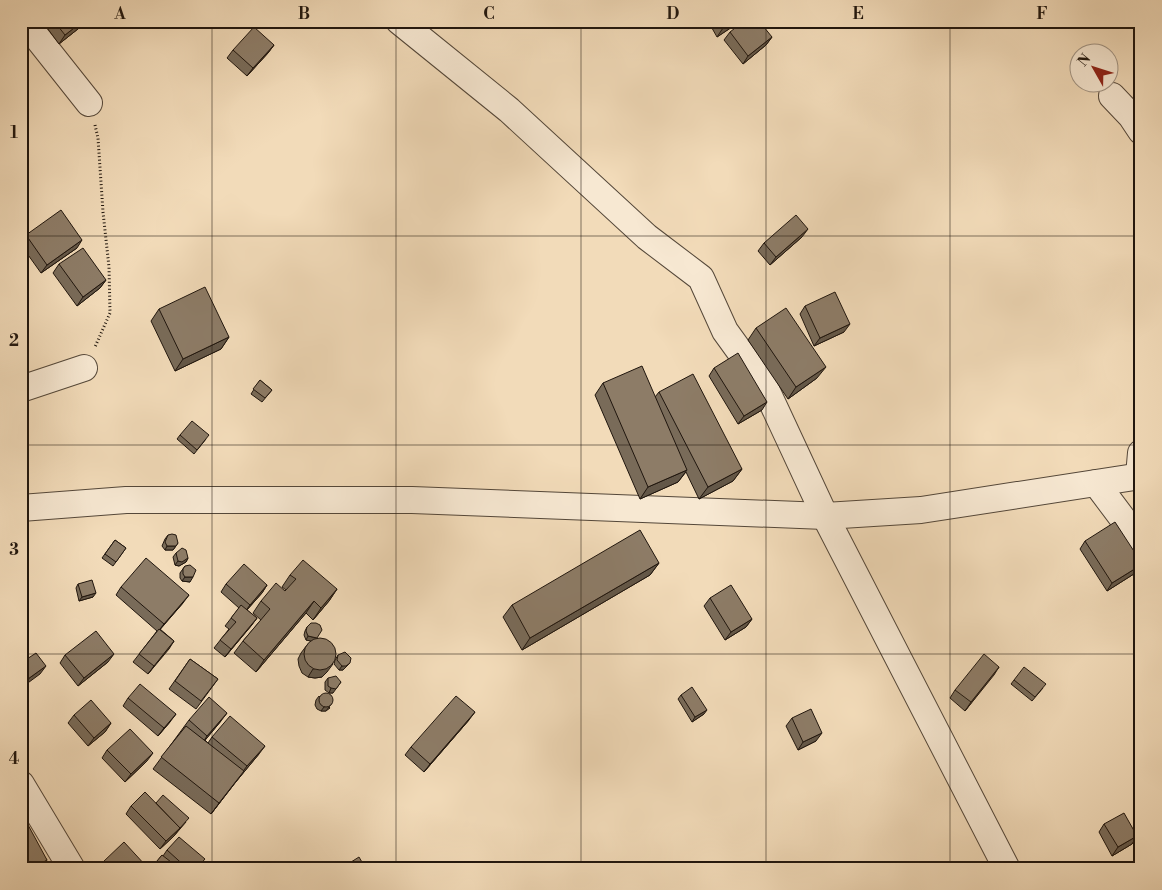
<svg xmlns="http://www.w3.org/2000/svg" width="1162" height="890" viewBox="0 0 1162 890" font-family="'Libre Bodoni',serif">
<rect width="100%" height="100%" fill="#f2dbb9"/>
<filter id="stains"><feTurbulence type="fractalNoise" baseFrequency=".004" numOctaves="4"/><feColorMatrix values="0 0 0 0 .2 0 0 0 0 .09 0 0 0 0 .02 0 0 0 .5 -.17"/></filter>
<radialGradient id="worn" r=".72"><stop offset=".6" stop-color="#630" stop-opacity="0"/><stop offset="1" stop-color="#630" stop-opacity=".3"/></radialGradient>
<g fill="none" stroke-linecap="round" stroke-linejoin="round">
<!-- minor casing -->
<g stroke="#544739" stroke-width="28">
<g id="minor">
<polyline points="24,21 89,103"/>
<polyline points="399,21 509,110 647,237 701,278 725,331 764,385 825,516 1007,869"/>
<polyline points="1112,96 1131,116 1141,131"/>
<polyline points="21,389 84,368"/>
<polyline points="1139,476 1141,453"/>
<polyline points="1096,483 1141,543"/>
<polyline points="21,508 126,500 412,500 825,516 921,510 1141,476"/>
<polyline points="21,784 72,869"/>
</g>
</g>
<!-- path -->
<polyline stroke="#20160e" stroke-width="3" stroke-dasharray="1 2.5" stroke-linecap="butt" points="95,125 98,138 103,212 109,267 110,313 95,347"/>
<!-- minor -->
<use href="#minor" stroke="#f7e8d2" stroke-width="26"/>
</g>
<!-- wall -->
<g fill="#796b59" stroke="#20160e">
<polygon points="42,21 88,21 59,44"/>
<polygon points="708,21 741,21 717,37"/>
<polygon points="730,32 772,37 766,45 743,64 724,40"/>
<polygon points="274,45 268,53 247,76 227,58 233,50"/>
<polygon points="26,235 77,248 41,273 21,245 21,242"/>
<polygon points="802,237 770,265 758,251 764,243"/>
<polygon points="59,264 106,280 100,288 77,306 53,273"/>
<polygon points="805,306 844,332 814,346 800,314"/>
<polygon points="159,309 229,337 221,349 175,371 151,321"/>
<polygon points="756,328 817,378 788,399 748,340"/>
<polygon points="714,368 762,410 738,424 709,376"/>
<polygon points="260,380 272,390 262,402 251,394"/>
<polygon points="603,383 655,397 659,392 742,469 733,481 699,499 686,472 678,482 640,499 595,395"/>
<polygon points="180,435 206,439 194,454 177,439"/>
<polygon points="168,535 178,543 173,550 165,550 162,546 165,539"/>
<polygon points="115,540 126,548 113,566 102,558"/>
<polygon points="1085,541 1137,572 1107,591 1080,549"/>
<polygon points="176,553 188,558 186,562 179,566 175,565 173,557"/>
<polygon points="659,563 650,575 522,650 503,617 512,605"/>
<polygon points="185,566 190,582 182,581 180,578 180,573"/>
<polygon points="290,575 337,589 329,601 313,620 306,613 256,672 234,653 243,641 261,620 253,613 261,601 285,591 286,590 282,587"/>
<polygon points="78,584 93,597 79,601 76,588"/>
<polygon points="226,584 267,585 262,593 247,610 257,618 251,626 225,657 214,648 229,629 225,626 239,608 221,592"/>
<polygon points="121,587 183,603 160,629 174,641 148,674 133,662 157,631 116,595"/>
<polygon points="710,598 752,619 746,627 725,640 704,606"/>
<polygon points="307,627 316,639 327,672 322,677 315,678 308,677 302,673 299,666 298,659 301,653 307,645 312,641 306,640 304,635 305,631"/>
<polygon points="65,655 108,662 78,686 60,663"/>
<polygon points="338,655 350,663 343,670 339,670 334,664 335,660"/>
<polygon points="190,659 218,679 196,709 169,689"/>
<polygon points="999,667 965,711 950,698 955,690"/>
<polygon points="328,678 333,693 329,693 325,690 325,682"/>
<polygon points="1014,680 1043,688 1032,701 1011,684"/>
<polygon points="681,695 704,714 692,722 678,699"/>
<polygon points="319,696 330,708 326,711 321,711 317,709 315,705 316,700"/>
<polygon points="128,698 170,722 158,736 123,706"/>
<polygon points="74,715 111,723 105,732 88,746 68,723"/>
<polygon points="792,718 816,741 798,750 786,726"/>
<polygon points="189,720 221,721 205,740 208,743 212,737 259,754 244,772 235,783 211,814 153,769"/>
<polygon points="469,720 424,772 405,755 411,747"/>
<polygon points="107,750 147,761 125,782 102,758"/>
<polygon points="156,803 186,822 174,836 160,849 126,814 131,806"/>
<polygon points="1104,824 1137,836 1132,844 1112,856 1099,832"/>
<polygon points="21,826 47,860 40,869 21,869"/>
<polygon points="167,850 198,869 151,869 162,855 163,856"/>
<polygon points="103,862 144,869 97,869"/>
</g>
<!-- shaded-wall -->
<g fill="#635748" stroke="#20160e">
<polygon points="83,21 88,21 59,44 65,35"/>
<polygon points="734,21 741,21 717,37 723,28"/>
<polygon points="772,37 766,45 743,64 748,56"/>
<polygon points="274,45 268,53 247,76 253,68"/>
<polygon points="808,229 802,237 770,265 776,257"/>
<polygon points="82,240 77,248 41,273 47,265"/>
<polygon points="106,280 100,288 77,306 83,297"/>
<polygon points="850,324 844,332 814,346 820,338"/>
<polygon points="229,337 221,349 175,371 183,359"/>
<polygon points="826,367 817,378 788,399 796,387"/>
<polygon points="767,402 762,410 738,424 744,416"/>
<polygon points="742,469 733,481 699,499 708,487"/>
<polygon points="687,470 678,482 640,499 648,487"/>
<polygon points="167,546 176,546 173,550 165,550"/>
<polygon points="188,558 186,562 179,566 175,565 178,561"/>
<polygon points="659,563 650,575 522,650 530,638"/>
<polygon points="1141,565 1137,572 1107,591 1112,583"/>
<polygon points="185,577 193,577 190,582 182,581"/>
<polygon points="267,585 262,593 244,613 250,605"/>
<polygon points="337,589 329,601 313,620 321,608"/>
<polygon points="96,593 93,597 79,601 82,597"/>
<polygon points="189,595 183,603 158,632 164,624"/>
<polygon points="314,601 306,613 256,672 264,660"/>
<polygon points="257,618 251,626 225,657 231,649"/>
<polygon points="752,619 746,627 725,640 731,632"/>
<polygon points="308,636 317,638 315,642 306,640"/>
<polygon points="174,641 169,649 148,674 154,666"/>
<polygon points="114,654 108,662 78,686 84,678"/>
<polygon points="350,663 343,670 339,670 342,666"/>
<polygon points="333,664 327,672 322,677 315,678 308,677 313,669"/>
<polygon points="46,666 40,674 21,688 21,684"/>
<polygon points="999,667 994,675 965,711 971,702"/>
<polygon points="341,682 333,693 329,693 331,688"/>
<polygon points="332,703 326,711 321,711 324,707"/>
<polygon points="707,710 704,714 692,722 695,717"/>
<polygon points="475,712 469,720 424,772 430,764"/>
<polygon points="227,713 221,721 202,744 207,736"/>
<polygon points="176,714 170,722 158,736 164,728"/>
<polygon points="111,723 105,732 88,746 94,738"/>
<polygon points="822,733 816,741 798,750 803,742"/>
<polygon points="265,746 259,754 244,772 235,783 211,814 247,766"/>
<polygon points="153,753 147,761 125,782 131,774"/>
<polygon points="180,828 174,836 160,849 166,841"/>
<polygon points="1137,836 1132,844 1112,856 1118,847"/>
<polygon points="47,860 41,868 31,869"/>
</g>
<!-- building -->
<g fill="#8d7c67" stroke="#20160e">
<polygon points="54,21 83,21 65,35"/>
<polygon points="718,21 734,21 723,28"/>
<polygon points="744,21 759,21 772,37 748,56 730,32"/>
<polygon points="254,27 274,45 253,68 233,50"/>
<polygon points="61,210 82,240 47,265 26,235"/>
<polygon points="796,215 808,229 776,257 764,243"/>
<polygon points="83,248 106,280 83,297 59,264"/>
<polygon points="205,287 229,337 183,359 159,309"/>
<polygon points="835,292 850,324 820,338 805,306"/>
<polygon points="786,308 826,367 796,387 756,328"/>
<polygon points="738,353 767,402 744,416 714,368"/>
<polygon points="642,366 687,470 648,487 603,383"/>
<polygon points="693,374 742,469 708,487 659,392"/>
<polygon points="260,380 272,390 265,398 253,389"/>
<polygon points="192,421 209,435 197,450 180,435"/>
<polygon points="21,444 24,464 21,465"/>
<polygon points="1115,522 1141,562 1141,565 1112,583 1085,541"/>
<polygon points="640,530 659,563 530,638 512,605"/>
<polygon points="172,534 176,535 178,543 176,546 167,546 165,542 168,535"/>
<polygon points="115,540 126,548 116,562 105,554"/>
<polygon points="182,548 186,550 188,558 182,562 178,561 176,553"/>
<polygon points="146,558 189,595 164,624 121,587"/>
<polygon points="303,560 337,589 321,608 314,601 264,660 243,641 270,609 261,601 276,583 285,591 296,579 290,575"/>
<polygon points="244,564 267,585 250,605 226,584"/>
<polygon points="190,565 196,570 193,577 185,577 183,574 183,569 185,566"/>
<polygon points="92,580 96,593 82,597 78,584"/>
<polygon points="731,585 752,619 731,632 710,598"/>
<polygon points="241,605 257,618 231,649 220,640 236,622 231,618"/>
<polygon points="311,623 316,623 320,625 322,630 317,638 308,636 306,631 307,627"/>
<polygon points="159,629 174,641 154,666 139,654"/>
<polygon points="96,631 114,654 84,678 65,655"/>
<circle cx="320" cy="654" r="16"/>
<polygon points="345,652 351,658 350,663 346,666 342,666 337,660 338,655"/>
<polygon points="36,653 46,666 21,684 21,663"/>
<polygon points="984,654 999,667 971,702 955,690"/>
<polygon points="190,659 218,679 201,701 175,681"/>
<polygon points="1024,667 1046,684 1035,697 1014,680"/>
<polygon points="336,676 341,682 336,689 331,688 328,686 328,678"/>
<polygon points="140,684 176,714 164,728 128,698"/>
<polygon points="692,687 707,710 695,717 681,695"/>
<circle cx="326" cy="700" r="7"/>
<polygon points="456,696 475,712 430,764 411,747"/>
<polygon points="209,697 227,713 207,736 189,720"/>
<polygon points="91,700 111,723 94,738 74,715"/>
<polygon points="811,709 822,733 803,742 792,718"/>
<polygon points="230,716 265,746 247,766 212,737"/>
<polygon points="186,726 244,771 219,803 161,757"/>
<polygon points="130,729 153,753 131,774 107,750"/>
<polygon points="145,792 180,828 166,841 131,806"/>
<polygon points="163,795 189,818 180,828 156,803"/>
<polygon points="1124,813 1137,836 1118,847 1104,824"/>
<polygon points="27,823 47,860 31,869 29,869 21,855 21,826"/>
<polygon points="179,837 205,859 196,869 188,869 167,850"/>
<polygon points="124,842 146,866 143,869 109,869 103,862"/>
<polygon points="162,855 180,869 152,869 151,868"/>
<polygon points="359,857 366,869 340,869"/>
<polygon points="886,864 888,869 876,869"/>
</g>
<!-- grid -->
<path fill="none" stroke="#20160e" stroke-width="1" stroke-opacity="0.55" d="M212,21V869M396,21V869M581,21V869M766,21V869M950,21V869M21,236H1141M21,445H1141M21,654H1141"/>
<!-- margin -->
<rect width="1162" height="890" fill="none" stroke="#f2dbb9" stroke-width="55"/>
<!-- north arrow -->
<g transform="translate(1094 68) rotate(309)"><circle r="24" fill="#f7e8d2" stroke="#a19484"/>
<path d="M0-4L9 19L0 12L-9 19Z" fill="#8f2418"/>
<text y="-8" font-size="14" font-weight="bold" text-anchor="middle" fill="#20160e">N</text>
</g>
<rect x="28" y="28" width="1106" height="834" fill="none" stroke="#20160e" stroke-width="2"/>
<g font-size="16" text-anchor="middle" font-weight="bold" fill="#20160e">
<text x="120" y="19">A</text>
<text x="304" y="19">B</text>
<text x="489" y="19">C</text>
<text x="673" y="19">D</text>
<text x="858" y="19">E</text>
<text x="1042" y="19">F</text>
<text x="14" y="138">1</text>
<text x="14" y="346">2</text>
<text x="14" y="555">3</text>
<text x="14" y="764">4</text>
</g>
<rect width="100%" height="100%" filter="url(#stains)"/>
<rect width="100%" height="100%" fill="url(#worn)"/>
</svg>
